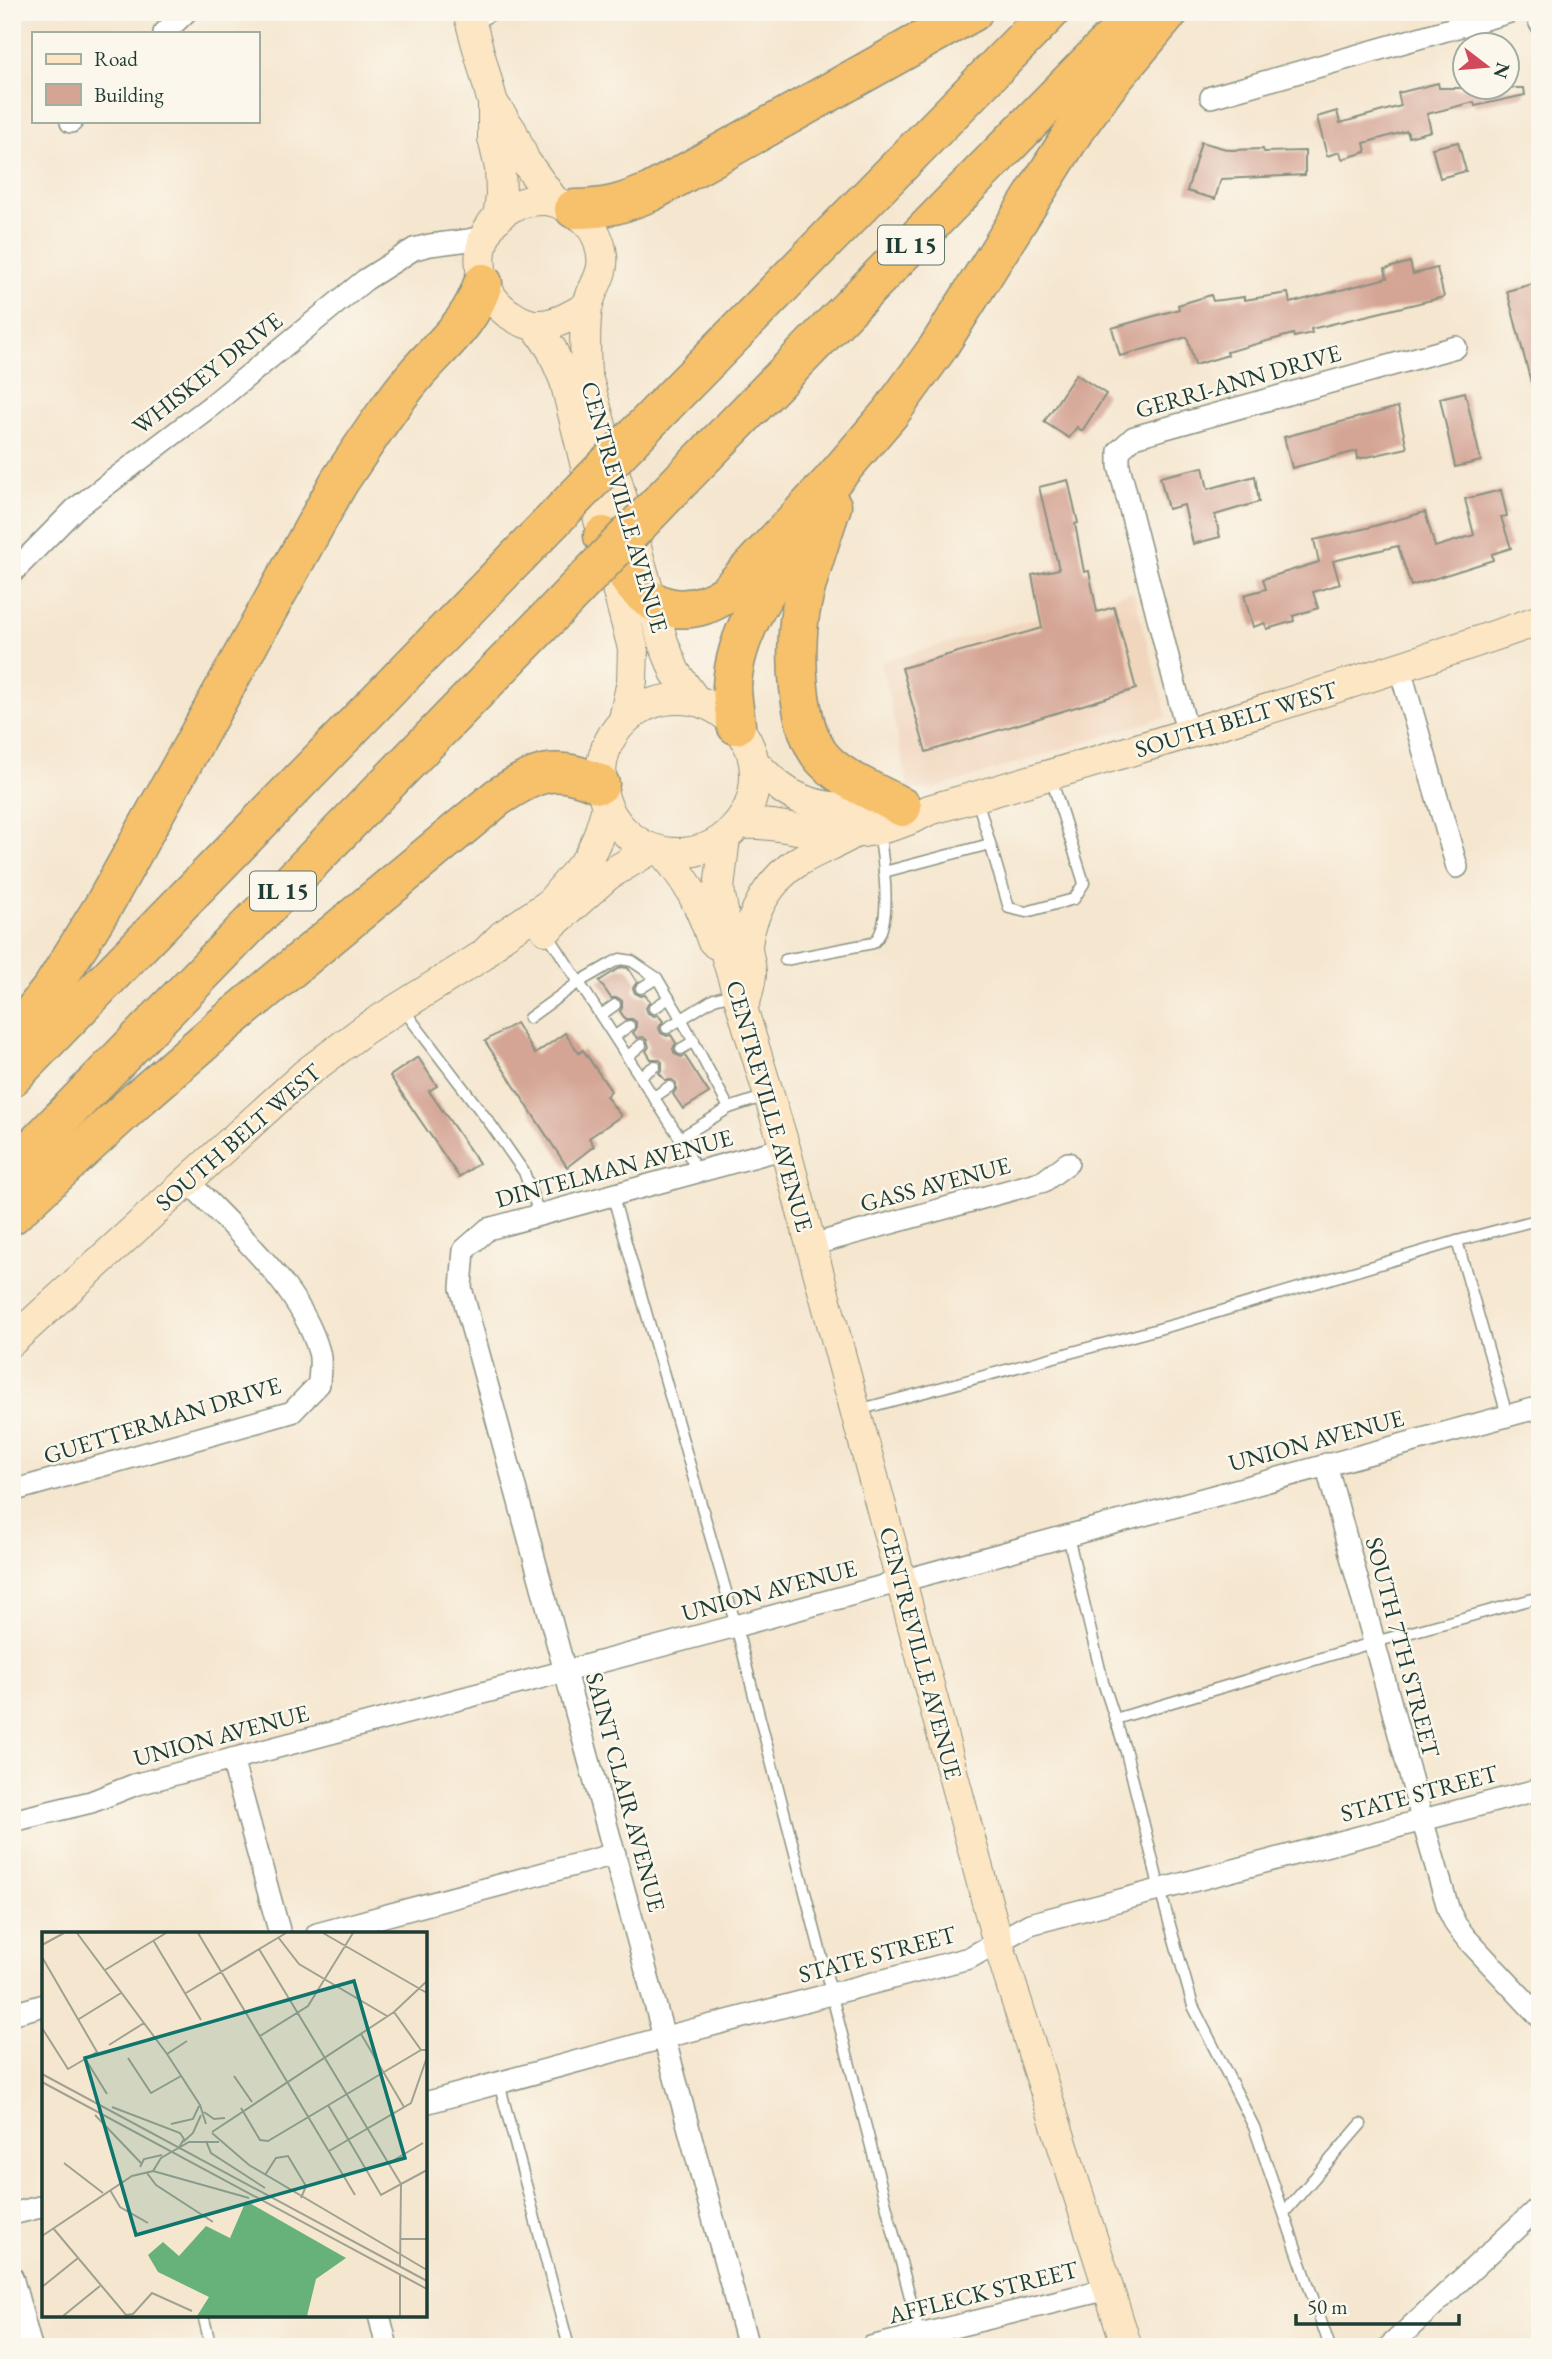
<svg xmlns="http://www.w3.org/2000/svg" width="1552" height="2359" viewBox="0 0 1552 2359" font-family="'EB Garamond',serif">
<rect width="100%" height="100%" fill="#fbf7ec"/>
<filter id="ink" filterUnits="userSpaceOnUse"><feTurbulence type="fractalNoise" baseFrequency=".0143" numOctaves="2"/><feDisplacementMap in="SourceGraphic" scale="14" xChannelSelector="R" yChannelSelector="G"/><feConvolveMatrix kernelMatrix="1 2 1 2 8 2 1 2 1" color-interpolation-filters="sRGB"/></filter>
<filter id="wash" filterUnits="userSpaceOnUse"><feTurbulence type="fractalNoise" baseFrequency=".00686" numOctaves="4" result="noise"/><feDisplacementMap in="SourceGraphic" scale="28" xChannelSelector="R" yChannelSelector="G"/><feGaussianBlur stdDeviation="1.57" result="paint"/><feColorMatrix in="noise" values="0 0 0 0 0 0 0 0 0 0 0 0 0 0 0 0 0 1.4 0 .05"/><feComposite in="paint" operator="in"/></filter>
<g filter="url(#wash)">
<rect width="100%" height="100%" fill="#f5e6cf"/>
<!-- built -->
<polygon fill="#f1d5bd" points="1133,591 1167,716 934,789 909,790 881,662"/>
<g id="blocks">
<!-- building -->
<g fill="#d4a494">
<polygon points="1438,83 1439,88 1524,88 1525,95 1475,106 1474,102 1427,114 1431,131 1409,137 1407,131 1364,143 1366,152 1342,159 1340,152 1327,156 1317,117 1337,111 1340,123 1401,106 1398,93"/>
<polygon points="1201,142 1230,150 1263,149 1264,152 1305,151 1305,175 1221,179 1215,199 1187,191"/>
<polygon points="1458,142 1466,171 1440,178 1432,148"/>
<polygon points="1410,262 1413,274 1437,268 1444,297 1311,329 1312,333 1294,337 1293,334 1227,352 1228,355 1195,365 1187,337 1120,356 1112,328 1179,309 1178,305 1211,295 1213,301 1244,297 1244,300 1288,293 1290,303 1387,278 1385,269"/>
<polygon points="1540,282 1540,394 1534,394 1507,291"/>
<polygon points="1076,374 1106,394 1082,431 1077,427 1069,438 1044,422"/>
<polygon points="1465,392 1481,461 1455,467 1440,398"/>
<polygon points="1398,407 1407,448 1358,459 1357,451 1292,468 1284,437"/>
<polygon points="1203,467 1208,489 1255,476 1259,502 1215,515 1220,537 1193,544 1184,505 1168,509 1160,477"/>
<polygon points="1068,480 1078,523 1075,524 1084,572 1089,571 1097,612 1114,607 1136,689 926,752 902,668 1042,628 1032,575 1059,569 1039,487"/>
<polygon points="1501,490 1507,516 1501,517 1511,548 1492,554 1493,560 1411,586 1398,546 1333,561 1340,584 1313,592 1318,608 1293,616 1294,621 1267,629 1265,623 1253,627 1244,595 1266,589 1263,579 1319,562 1314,540 1367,528 1425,512 1435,547 1474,535 1465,499"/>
<polygon points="621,967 628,968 637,982 633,988 635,993 641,996 645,995 650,1001 646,1008 648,1013 654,1016 658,1015 663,1021 659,1028 661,1033 667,1036 671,1035 676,1043 673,1049 675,1054 681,1057 685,1056 709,1093 683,1109 673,1094 676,1090 676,1083 672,1080 665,1080 659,1073 662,1069 662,1062 658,1059 651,1059 646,1051 649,1047 647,1040 643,1037 637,1038 633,1033 636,1029 636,1022 632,1019 625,1019 620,1011 622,1008 622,1001 618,998 611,998 599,981"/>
<polygon points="516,1023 535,1054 565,1033 579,1053 583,1050 611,1091 606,1096 621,1116 589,1138 594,1146 567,1167 485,1041"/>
<polygon points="418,1057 437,1086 429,1091 479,1163 459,1177 390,1076"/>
</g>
</g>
</g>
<g filter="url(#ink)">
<use href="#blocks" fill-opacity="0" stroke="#8a9282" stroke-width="2"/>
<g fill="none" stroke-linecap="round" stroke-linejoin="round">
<!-- service casing -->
<g stroke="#8a9282" stroke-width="13">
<g id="service">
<polyline points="474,24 497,12"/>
<polyline points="977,799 1009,908 1026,912 1074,899 1084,883 1051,778"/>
<polyline points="884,872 990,844"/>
<polyline points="547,933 680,1138 698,1173"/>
<path d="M785,960L873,943C895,926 882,855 879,830"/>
<polyline points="641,988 657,978"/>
<polyline points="654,1008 669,998"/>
<polyline points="403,1009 492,1126 524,1172 540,1216"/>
<polyline points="601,1015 615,1005"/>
<polyline points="529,1018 579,982 612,963 620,959 632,961 657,978 682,1020 729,1108"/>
<polyline points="667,1028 714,999 736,993"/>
<polyline points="615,1036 629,1026"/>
<polyline points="681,1049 694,1041"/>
<polyline points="628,1056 641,1045"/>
<polyline points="640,1076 655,1066"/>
<polyline points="654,1097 669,1087"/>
<polyline points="680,1138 729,1108 766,1096"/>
<polyline points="613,1197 736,1626 923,2347"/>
<polyline points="858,1410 1188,1321 1457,1241"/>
<polyline points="1507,1415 1457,1241 1540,1219"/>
<polyline points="1068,1536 1103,1682 1126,1752 1160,1890 1193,2006 1254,2127 1330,2347"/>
<polyline points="1115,1719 1375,1642 1540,1597"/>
<polyline points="499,2083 569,2347"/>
<polyline points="1284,2213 1361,2124"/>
<polyline points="203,2315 211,2347"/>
</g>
</g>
<!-- minor casing -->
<g stroke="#8a9282" stroke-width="24">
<g id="minor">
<polyline points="1537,12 1540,23"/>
<polyline points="164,33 186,12"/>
<polyline points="1211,97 1510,12"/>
<polyline points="71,122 72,121"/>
<polyline points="12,573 75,509 212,405 365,280 414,249 430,245 469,240 486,235"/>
<polyline points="1400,669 1457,867"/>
<polyline points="1188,735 1119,466 1119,451 1134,437 1456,347"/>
<polyline points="811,1245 1044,1181 1068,1163"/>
<polyline points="1326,1464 1422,1819 1449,1911 1456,1925 1466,1938 1540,2017"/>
<path d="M12,1491L292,1412L319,1384C319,1374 322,1361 319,1352C301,1286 232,1228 187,1180"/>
<polyline points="232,1759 280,1934"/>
<polyline points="12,1821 91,1802 134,1785 736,1626 1540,1407"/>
<polyline points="317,1934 615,1854"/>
<polyline points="12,2014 44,2005"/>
<polyline points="425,2103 666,2037 969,1958 1030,1924 1540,1789"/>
<polyline points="12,2214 44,2206"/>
<polyline points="12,2277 31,2347"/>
<polyline points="379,2315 387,2347"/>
<polyline points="748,2347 461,1288 464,1250 488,1229 785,1148"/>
<polyline points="871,2347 1108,2289"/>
<polyline points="1389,2347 1540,2206"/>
</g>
</g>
<!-- secondary casing -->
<g stroke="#8a9282" stroke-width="32">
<g id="secondary">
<polyline points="468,12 493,103 493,138 500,168 501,195 498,218"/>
<polyline points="493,103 512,131 525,161 554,201"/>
<path d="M588,306C572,315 557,325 539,325C531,326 520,321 514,317C467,291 469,219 522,203C534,200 547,198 558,203C578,210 592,222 599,242C610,275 591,283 587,309C584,330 585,352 586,373L663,642L675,672L696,701"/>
<polyline points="536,326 552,350 565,381 603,536 633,648 632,681 624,719"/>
<circle cx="678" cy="776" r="77"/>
<path d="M755,764C763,771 770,779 779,786C815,815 862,808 904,807"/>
<path d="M740,824C774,822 797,831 828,833C864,835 897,828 929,810C1134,751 1338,690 1540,620"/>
<polyline points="725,837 719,889 727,934 726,955 785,1148 998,1943 1127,2347"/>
<path d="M665,855C688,881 701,907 712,940L716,944"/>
<polyline points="546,930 608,875 650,850"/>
<path d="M746,999C748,991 751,981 751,973C751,964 747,955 747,946C750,913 771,878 799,861C816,850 835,845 852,834"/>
<polyline points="12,1341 305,1074 365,1029 482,956 502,936 548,905 588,858 598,837 606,811"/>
</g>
</g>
<!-- motorway casing -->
<g stroke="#8a9282" stroke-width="41">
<g id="motorway">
<path d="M574,209C607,209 621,204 651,192L973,12"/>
<polyline points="665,405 1050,12"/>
<polyline points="683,478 1138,12"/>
<path d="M832,506C821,539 809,571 802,604C793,644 795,729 824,760C845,782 877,792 902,807"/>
<path d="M603,536C609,543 616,550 620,558C624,566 626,576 632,583C658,615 694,615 726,594L831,482L891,412L937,349L1076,128L1107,86L1169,12"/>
<path d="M736,725C735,712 732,699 732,686C735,634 766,588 797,548"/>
<path d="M12,1039L52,988L105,903L339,482C364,445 388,407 417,373C443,343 471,323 483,283"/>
<polyline points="12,1077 532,542"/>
<polyline points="12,1169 554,612"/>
<path d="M12,1215L138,1099L221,1027L498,797C539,771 555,764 600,784"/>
</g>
</g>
<!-- service -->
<use href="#service" stroke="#fff" stroke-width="10"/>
<!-- minor -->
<use href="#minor" stroke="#fff" stroke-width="21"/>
<!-- secondary -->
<use href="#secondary" stroke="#fce6c4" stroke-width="30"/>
<!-- motorway -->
<use href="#motorway" stroke="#f7c06b" stroke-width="38"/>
<!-- motorway-bridge casing -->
<g stroke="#8a9282" stroke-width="41" stroke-linecap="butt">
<g id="motorway-bridge">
<polyline points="532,542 665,405"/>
<polyline points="554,612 683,478"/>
</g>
</g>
<!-- motorway-bridge -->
<use href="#motorway-bridge" stroke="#f7c06b" stroke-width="38"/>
</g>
</g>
<g text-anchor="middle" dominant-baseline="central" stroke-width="5" stroke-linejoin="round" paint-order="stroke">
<!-- shield labels -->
<g fill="#fbf7ec" stroke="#61756b" stroke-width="2">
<rect x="878" y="225.5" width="66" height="39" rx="5"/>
<rect x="250" y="871.5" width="66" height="39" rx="5"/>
</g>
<g font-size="23" font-weight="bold" fill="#1f3d34">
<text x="911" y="245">IL 15</text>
<text x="283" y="891">IL 15</text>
</g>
<!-- street labels -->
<g font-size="24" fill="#1f3d34" stroke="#fbf7ec">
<text transform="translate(207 373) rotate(-38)">WHISKEY DRIVE</text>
<text transform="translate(1238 381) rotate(-16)">GERRI-ANN DRIVE</text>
<text transform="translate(625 507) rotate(74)">CENTREVILLE AVENUE</text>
<text transform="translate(1236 719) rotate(-17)">SOUTH BELT WEST</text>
<text transform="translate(770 1106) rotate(74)">CENTREVILLE AVENUE</text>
<text transform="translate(238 1137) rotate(-41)">SOUTH BELT WEST</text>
<text transform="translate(614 1168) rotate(-15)">DINTELMAN AVENUE</text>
<text transform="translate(935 1184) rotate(-15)">GASS AVENUE</text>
<text transform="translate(162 1420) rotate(-17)">GUETTERMAN DRIVE</text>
<text transform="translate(1316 1440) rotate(-15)">UNION AVENUE</text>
<text transform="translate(769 1590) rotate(-15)">UNION AVENUE</text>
<text transform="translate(1403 1647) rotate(75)">SOUTH 7TH STREET</text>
<text transform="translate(921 1653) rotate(75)">CENTREVILLE AVENUE</text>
<text transform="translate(221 1735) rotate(-15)">UNION AVENUE</text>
<text transform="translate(626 1792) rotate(75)">SAINT CLAIR AVENUE</text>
<text transform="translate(1419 1793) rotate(-15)">STATE STREET</text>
<text transform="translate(877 1954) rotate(-15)">STATE STREET</text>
<text transform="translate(983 2292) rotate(-14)">AFFLECK STREET</text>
</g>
</g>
<!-- overview -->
<g transform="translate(42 1932)">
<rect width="385" height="385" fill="#f5e6cf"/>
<path d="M204,269L304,326L274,347L265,384H155L167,365L116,340L106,323L121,310L137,324L164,294L188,306Z" fill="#67b27b"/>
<path fill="none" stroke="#9fa291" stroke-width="2" d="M35,1L125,122L158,173L164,192M156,1L313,263M281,1L385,61M236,5L257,32L345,84M111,8L159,88M0,13L22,1M217,17L359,252L358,335M0,25L55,120L26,137L0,96M63,38L124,1M144,61L244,1M352,80L379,118H385M37,87L79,61M319,102L362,175M218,104L266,74L311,1M67,113L102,91M125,122L145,109M86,126L109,161L139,144M44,128L65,162M0,142L385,349M192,144L210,170M0,150L385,357M286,173L339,263L385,238M70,175L138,201L142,207L136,217M199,176L218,208L226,209L379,118M162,180L172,187L183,186M53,183L99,231M129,192L151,187L157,174M170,200L352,80L385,49M170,201L207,233L385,338M164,209L169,221L223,256M141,210L151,201L159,183M287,219L369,171L385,125M22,231L61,261M347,231L381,211M98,235L102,227L120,223M111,239L207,266M105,241L114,253L171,290M223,243L234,226L246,224L264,254L259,266M68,258L78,275L106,291M11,296L84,383L91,382L110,361L150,379M0,304L90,244L111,239L119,226L147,210H177M358,307H385M358,343V384M0,355L36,326M21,384L58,354"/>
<path fill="#0f766e" fill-opacity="0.15" stroke="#0f766e" stroke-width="3.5" d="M312,49L363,226L94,303L43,126Z"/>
<rect width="385" height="385" fill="none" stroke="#1f3d34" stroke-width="3.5"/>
</g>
<!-- margin -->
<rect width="1552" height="2359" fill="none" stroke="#fbf7ec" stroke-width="42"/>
<!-- legend -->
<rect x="32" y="32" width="228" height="91" fill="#fbf7ec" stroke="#a3ada2" stroke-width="2"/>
<rect x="46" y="54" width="35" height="10" fill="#fce6c4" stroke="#a3ada2" stroke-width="2"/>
<text x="94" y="66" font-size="21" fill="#1f3d34">Road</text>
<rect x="46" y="84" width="35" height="21" fill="#d4a494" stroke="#a3ada2" stroke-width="2"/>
<text x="94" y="102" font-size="21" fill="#1f3d34">Building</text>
<!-- north arrow -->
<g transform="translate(1486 66) rotate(106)"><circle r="33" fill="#fbf7ec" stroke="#a3ada2" stroke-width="2"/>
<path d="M0-5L12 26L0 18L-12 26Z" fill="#d1495b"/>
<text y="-10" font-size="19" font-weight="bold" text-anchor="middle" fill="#1f3d34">N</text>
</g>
<!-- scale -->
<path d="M1296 2314v10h163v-10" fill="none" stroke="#1f3d34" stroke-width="3.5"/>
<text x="1307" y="2314" font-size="21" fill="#1f3d34" stroke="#fbf7ec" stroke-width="5" paint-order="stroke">50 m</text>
</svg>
